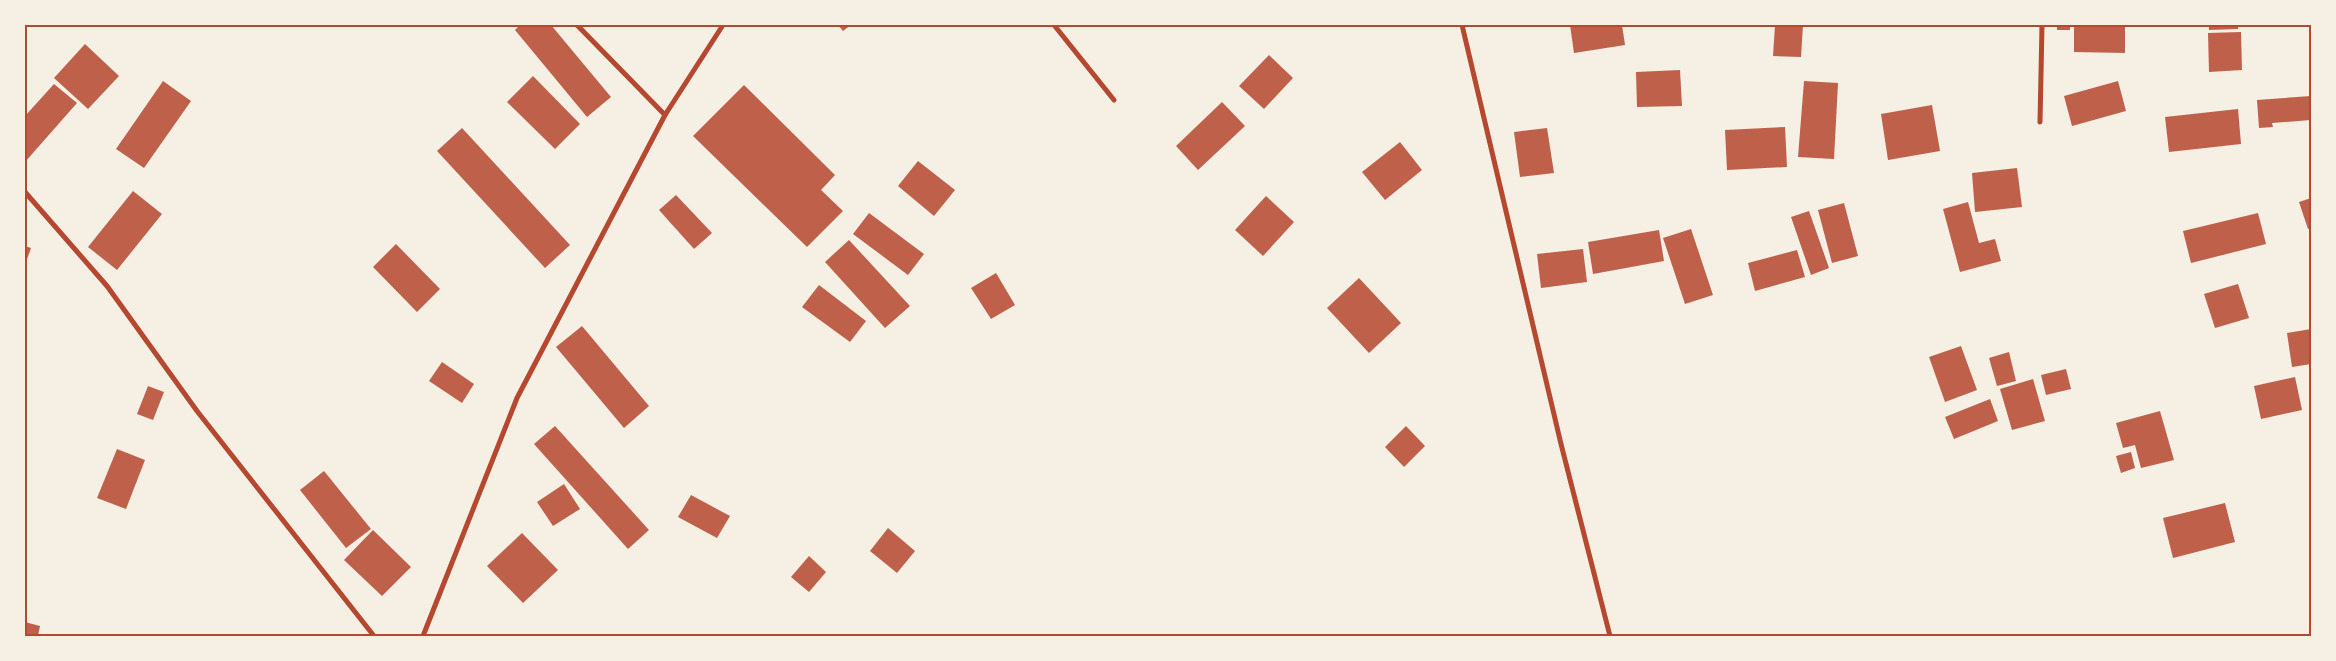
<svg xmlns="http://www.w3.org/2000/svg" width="2336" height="661" viewBox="0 0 2336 661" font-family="'Libre Baskerville',serif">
<rect width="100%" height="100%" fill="#f6efe4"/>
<!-- building -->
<g fill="#bf614a">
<polygon points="520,25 551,25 611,97 587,117 515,30"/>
<polygon points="838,25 851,25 843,31"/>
<polygon points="1570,25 1622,25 1625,45 1574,53"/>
<polygon points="1775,25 1803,25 1801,57 1773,56"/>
<rect x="2057" y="25" width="13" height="5"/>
<polygon points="2074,25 2125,25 2125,53 2074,52"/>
<polygon points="2209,25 2238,25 2238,29 2209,30"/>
<polygon points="2241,32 2242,70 2209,72 2208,33"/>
<polygon points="85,44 119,76 88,109 54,78"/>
<polygon points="1269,55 1293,78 1264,109 1239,86"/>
<polygon points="1680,70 1682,106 1637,107 1636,72"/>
<polygon points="533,76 580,124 555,149 507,102"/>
<polygon points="163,81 191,101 144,168 116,149"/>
<polygon points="1804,81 1838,83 1834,159 1798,157"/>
<polygon points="2118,81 2126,111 2072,126 2064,96"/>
<polygon points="54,84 77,103 25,162 25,116"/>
<polygon points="744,85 835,175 821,190 843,211 807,247 693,136"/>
<polygon points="2311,96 2311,120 2272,123 2273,127 2259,128 2257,100"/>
<polygon points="1222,102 1245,126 1198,170 1176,146"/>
<polygon points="1932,105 1940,151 1888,160 1881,114"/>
<polygon points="2238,109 2241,144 2169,152 2165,117"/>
<polygon points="1785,127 1787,167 1727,170 1725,130"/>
<polygon points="462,128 570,245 545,268 437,151"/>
<polygon points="1547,128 1554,173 1520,177 1514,132"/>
<polygon points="1400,142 1422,170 1385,200 1362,172"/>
<polygon points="918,161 955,190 934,216 898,186"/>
<polygon points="2017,168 2022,207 1975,212 1972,173"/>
<polygon points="133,191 162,214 117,270 88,247"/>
<polygon points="676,195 712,233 694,249 659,210"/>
<polygon points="1266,196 1294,222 1263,256 1235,230"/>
<polygon points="2311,198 2311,228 2308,229 2299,202"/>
<polygon points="1968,202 1979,243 1995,239 2001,261 1960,272 1943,209"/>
<polygon points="1844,203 1858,256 1832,263 1818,210"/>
<polygon points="1809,211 1829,268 1811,275 1791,217"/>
<polygon points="869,213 924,254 908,275 853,234"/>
<polygon points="2258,213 2266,244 2191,263 2183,231"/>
<polygon points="1691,229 1713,295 1685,304 1663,238"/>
<polygon points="1659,230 1664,261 1593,274 1588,242"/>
<polygon points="849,240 910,306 885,328 825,262"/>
<polygon points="396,244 440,289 417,312 373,267"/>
<polygon points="25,246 31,248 25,265"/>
<polygon points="1583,249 1587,282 1541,288 1537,254"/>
<polygon points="1797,250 1805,277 1755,291 1748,263"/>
<polygon points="996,273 1015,305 991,319 971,288"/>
<polygon points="1359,278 1401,323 1369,353 1327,308"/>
<polygon points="2238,284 2249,318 2215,328 2204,294"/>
<polygon points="819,285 866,321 850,342 802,307"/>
<polygon points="582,326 649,406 624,428 556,347"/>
<polygon points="2311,329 2311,364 2292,367 2287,333"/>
<polygon points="1961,346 1977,390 1945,402 1929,357"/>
<polygon points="2009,352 2016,381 1997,386 1989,358"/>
<polygon points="442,362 474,384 462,403 429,381"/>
<polygon points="2066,369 2071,389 2046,395 2041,375"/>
<polygon points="2295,377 2302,410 2261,419 2254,386"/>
<polygon points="2033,379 2045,421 2012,430 2000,389"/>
<polygon points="148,386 164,392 153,420 137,414"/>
<polygon points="1990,399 1998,421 1954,439 1945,417"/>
<polygon points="2160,411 2174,460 2141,468 2135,445 2123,448 2116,423"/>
<polygon points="555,426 649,530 628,549 534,444"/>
<polygon points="1406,426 1425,446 1404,467 1385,447"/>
<polygon points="117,449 145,460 126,509 97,498"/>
<polygon points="2131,452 2135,468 2121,473 2116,456"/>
<polygon points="324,471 371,529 346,548 300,490"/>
<polygon points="564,484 580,509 553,526 537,502"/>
<polygon points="691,495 730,516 717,538 678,517"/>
<polygon points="2225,503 2235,542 2173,558 2163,518"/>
<polygon points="888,528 915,551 897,573 870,551"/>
<polygon points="373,530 411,567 382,596 344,560"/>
<polygon points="522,533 558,570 523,603 487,566"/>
<polygon points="809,556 826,572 809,592 791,577"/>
<polygon points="25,622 40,626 38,636 25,636"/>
</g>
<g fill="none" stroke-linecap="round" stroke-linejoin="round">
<!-- minor -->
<g stroke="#b5482f" stroke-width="5">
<polyline points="577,25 665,115"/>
<polyline points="1054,25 1114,100"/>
<polyline points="1462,25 1561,444 1610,636"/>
<polyline points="2040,122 2042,25"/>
<polyline points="25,192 107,286 197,411 374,636"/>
<polyline points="423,636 517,398 665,115 723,25"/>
</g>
</g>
<!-- border -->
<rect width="2336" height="661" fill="none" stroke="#f6efe4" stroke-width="52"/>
<rect x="26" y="26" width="2284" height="609" fill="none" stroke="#b5482f" stroke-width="2"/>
</svg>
